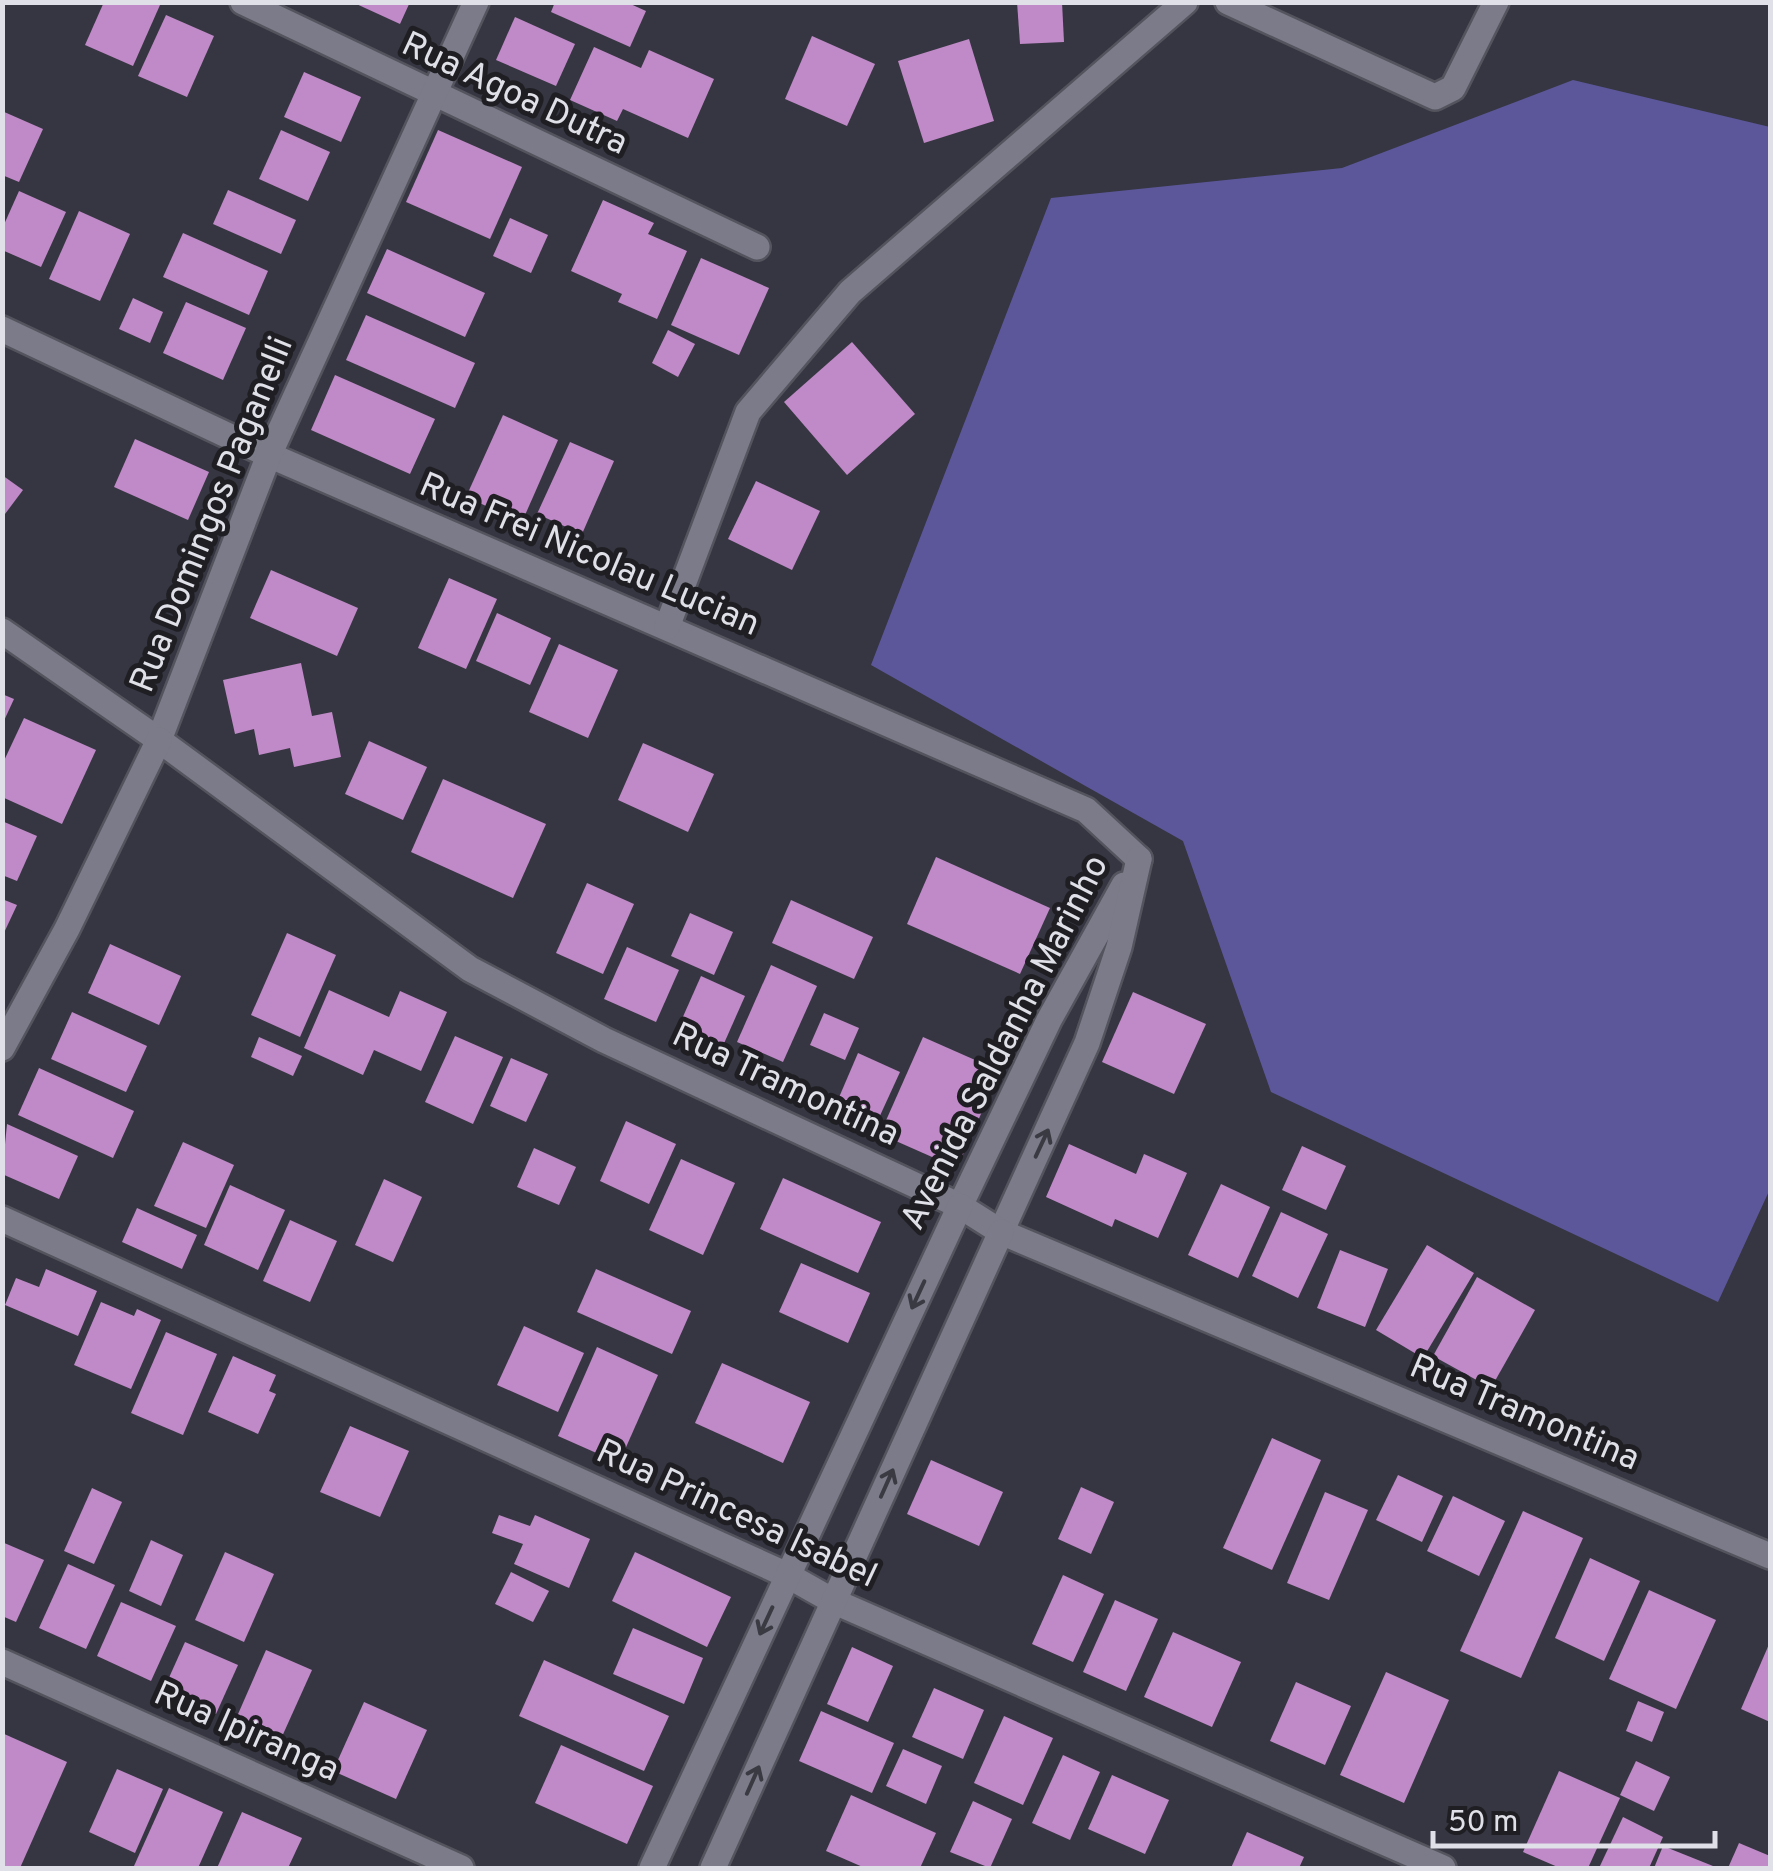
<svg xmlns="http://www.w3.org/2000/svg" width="1773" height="1871" viewBox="0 0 1773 1871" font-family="Overpass,sans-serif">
<rect width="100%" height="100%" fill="#363642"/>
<!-- green -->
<polygon fill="#5c579a" points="1573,80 1770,127 1770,1189 1718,1302 1271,1092 1183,841 871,665 1051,198 1342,168"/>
<!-- building -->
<g fill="#c089c7">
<polygon points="104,2 160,5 133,66 85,45"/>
<polygon points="352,2 410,2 400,24"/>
<polygon points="555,2 626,2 646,11 630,47 551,12"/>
<polygon points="1017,2 1062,2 1064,42 1020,44"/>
<polygon points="166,15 214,36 187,97 138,76"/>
<polygon points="515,17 575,44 556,86 496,60"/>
<polygon points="812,36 875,64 847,126 785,99"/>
<polygon points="969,39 994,121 924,143 898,61"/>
<polygon points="594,47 641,68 649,50 714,79 688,138 623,109 617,121 570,100"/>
<polygon points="304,72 361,97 341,142 284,117"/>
<polygon points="2,111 43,129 19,182 2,175"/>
<polygon points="281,130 330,152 308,201 259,179"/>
<polygon points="438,130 522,167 490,239 406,202"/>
<polygon points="228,190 296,220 281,254 213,224"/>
<polygon points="19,191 66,212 41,267 2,250 2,229"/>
<polygon points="603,200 654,223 648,234 687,251 657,319 618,302 622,294 571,271"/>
<polygon points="79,211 130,234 100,301 49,279"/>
<polygon points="510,218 548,235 531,273 493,256"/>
<polygon points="183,233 268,271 249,315 163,277"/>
<polygon points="387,249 485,293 465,337 367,293"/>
<polygon points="701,258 769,288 739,355 671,325"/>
<polygon points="133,298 163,312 150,343 119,329"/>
<polygon points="186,302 246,328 223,380 163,353"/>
<polygon points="366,315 475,363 455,408 346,360"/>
<polygon points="668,330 695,344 678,377 652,363"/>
<polygon points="852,342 915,414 847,475 784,402"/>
<polygon points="335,375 435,419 410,474 311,430"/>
<polygon points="503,415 558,440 522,522 466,497"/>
<polygon points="135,439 209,472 188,520 114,487"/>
<polygon points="570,442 614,461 582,534 537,514"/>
<polygon points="2,475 23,490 2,518"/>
<polygon points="756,481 820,511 792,570 728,539"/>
<polygon points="271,570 358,608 337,656 250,618"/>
<polygon points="449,578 497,599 466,669 418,648"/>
<polygon points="497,613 551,638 530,685 476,661"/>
<polygon points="559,644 618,670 588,738 529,712"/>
<polygon points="301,663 312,716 332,712 341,757 294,767 290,748 259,755 254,729 235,734 223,680"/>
<polygon points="2,694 14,699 2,725"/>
<polygon points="24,718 96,750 62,824 2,797 2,765"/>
<polygon points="369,741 427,767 403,820 345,794"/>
<polygon points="643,743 714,774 688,832 618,800"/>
<polygon points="443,779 546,824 513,898 411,852"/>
<polygon points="2,821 37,836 17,881 2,875"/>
<polygon points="936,857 1050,908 1020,974 907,924"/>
<polygon points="587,883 634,904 603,974 556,953"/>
<polygon points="2,899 17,905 2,937"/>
<polygon points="791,900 873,937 854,979 772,943"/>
<polygon points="690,913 733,932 714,975 671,956"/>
<polygon points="287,933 336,955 300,1037 251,1015"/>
<polygon points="110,944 181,976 159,1025 88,993"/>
<polygon points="627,947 679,970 656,1022 604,999"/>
<polygon points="771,965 817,986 783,1062 737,1042"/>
<polygon points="701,976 745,996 718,1057 674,1037"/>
<polygon points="329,990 389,1017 400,991 447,1012 421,1071 374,1050 363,1075 304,1048"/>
<polygon points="1133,992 1206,1024 1174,1094 1102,1062"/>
<polygon points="72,1012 147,1046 126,1092 51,1059"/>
<polygon points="824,1013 859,1028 845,1060 810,1045"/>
<polygon points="455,1036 503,1057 473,1124 425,1102"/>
<polygon points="259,1037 302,1056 293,1076 251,1057"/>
<polygon points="923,1037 1000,1071 957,1168 880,1134"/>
<polygon points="858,1053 900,1072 878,1120 837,1102"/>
<polygon points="511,1058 548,1074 526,1122 490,1106"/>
<polygon points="39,1068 134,1111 113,1158 18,1115"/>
<polygon points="626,1121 676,1144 649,1204 600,1181"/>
<polygon points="7,1124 78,1156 59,1199 2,1174"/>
<polygon points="183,1142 234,1165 206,1228 154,1206"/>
<polygon points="1069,1144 1136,1174 1144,1154 1187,1173 1158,1238 1115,1219 1112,1227 1046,1197"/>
<polygon points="1302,1146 1346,1166 1326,1210 1282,1190"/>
<polygon points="534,1148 576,1167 559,1205 517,1187"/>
<polygon points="681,1159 735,1183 703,1255 649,1230"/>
<polygon points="783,1178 881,1222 858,1273 760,1229"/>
<polygon points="384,1179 422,1197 393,1262 355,1245"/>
<polygon points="1221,1184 1270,1207 1238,1278 1188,1255"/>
<polygon points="230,1185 285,1210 258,1270 204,1245"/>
<polygon points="137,1208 197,1235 182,1269 122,1242"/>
<polygon points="1281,1212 1328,1234 1298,1298 1252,1276"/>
<polygon points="290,1220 337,1241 310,1302 263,1281"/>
<polygon points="1427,1245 1474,1273 1423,1358 1376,1330"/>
<polygon points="1340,1250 1388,1269 1365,1327 1317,1308"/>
<polygon points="801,1263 870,1293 848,1343 779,1312"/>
<polygon points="46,1269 97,1291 78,1336 5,1305 16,1278 39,1287"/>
<polygon points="596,1269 691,1311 672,1354 577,1312"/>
<polygon points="1477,1277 1535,1310 1491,1388 1433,1356"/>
<polygon points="101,1302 134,1316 137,1309 161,1320 131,1389 74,1365"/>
<polygon points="524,1326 584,1353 558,1412 497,1385"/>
<polygon points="166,1332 217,1354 183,1435 131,1413"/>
<polygon points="597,1347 658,1375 619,1463 558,1436"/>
<polygon points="233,1356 276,1375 269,1391 276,1394 258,1434 208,1412"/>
<polygon points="722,1363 810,1402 783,1463 695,1423"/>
<polygon points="350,1426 409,1451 380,1517 320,1492"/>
<polygon points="1272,1438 1321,1460 1272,1570 1223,1548"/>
<polygon points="931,1460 1003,1492 979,1546 907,1514"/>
<polygon points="1398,1475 1443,1496 1422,1542 1376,1520"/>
<polygon points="1081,1487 1114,1502 1091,1554 1058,1539"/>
<polygon points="92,1488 122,1502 94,1564 64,1551"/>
<polygon points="1325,1492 1368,1510 1329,1600 1287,1583"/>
<polygon points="1453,1496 1505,1521 1479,1576 1427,1551"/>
<polygon points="1523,1511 1583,1538 1521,1678 1460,1651"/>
<polygon points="499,1515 530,1526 535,1515 590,1539 569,1588 514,1564 523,1544 492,1533"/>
<polygon points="151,1540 183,1555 161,1606 129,1591"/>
<polygon points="2,1542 44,1560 16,1622 2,1616"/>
<polygon points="225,1552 274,1574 244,1642 195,1620"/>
<polygon points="635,1552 731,1597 707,1647 612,1601"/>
<polygon points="1590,1558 1640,1581 1604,1661 1555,1638"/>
<polygon points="68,1564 115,1585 86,1649 39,1628"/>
<polygon points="511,1572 549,1591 533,1622 495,1604"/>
<polygon points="1063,1575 1104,1594 1073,1662 1032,1644"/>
<polygon points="1649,1590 1716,1620 1676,1709 1609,1679"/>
<polygon points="1115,1600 1158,1619 1126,1691 1083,1672"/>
<polygon points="121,1602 176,1626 151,1681 97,1656"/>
<polygon points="633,1628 703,1658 684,1704 613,1674"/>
<polygon points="1173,1632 1241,1662 1212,1727 1144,1697"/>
<polygon points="185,1642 238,1665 216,1714 163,1691"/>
<polygon points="1770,1642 1770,1722 1741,1709"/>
<polygon points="852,1647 893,1666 868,1722 827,1704"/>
<polygon points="266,1650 312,1670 280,1741 235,1721"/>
<polygon points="544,1660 669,1716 644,1771 519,1716"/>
<polygon points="1386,1672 1449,1700 1404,1803 1340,1775"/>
<polygon points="1296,1682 1351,1706 1325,1765 1270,1741"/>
<polygon points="934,1688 984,1710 963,1759 912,1737"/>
<polygon points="1638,1701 1664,1712 1652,1742 1626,1731"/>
<polygon points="364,1702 427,1730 396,1799 333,1771"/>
<polygon points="821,1711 894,1743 872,1793 799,1761"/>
<polygon points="1004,1716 1053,1738 1023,1805 974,1783"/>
<polygon points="2,1733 67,1762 20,1868 2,1868"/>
<polygon points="561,1745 653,1786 627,1844 535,1803"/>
<polygon points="903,1749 942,1766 926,1804 886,1786"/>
<polygon points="1063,1755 1100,1772 1070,1840 1032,1823"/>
<polygon points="1636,1761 1670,1777 1654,1811 1620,1795"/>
<polygon points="117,1769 163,1789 135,1853 89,1832"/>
<polygon points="1559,1771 1620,1798 1588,1868 1560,1868 1523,1852"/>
<polygon points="1112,1775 1169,1800 1145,1854 1088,1829"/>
<polygon points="169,1788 223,1812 198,1868 140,1868 134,1866"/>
<polygon points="851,1795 936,1833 920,1868 865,1868 826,1851"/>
<polygon points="973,1801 1012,1819 990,1868 950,1852"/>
<polygon points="242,1812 302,1838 288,1868 217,1868"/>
<polygon points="1623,1817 1663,1837 1649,1868 1599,1868"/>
<polygon points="1247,1832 1304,1857 1299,1868 1231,1868"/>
<polygon points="1739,1843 1770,1856 1770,1868 1728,1868"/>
<polygon points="1663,1846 1718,1868 1654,1868"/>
</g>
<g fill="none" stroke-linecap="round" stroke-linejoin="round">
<!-- minor casing -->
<g stroke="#54545e" stroke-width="30">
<g id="minor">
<polyline points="243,2 757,247"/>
<polyline points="1228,2 1435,97 1453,88 1496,2"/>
<polyline points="2,329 269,455 1086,810 1139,859"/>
<polyline points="667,627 748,412 850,292 1185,2"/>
<polyline points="159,740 269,455 476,2"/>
<polyline points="960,1206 1049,1020 1124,885"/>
<polyline points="2,1219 787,1575 833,1601 1443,1868"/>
<polyline points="1001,1232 1087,1043 1119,947 1139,859"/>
<polyline points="2,1662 461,1868"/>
</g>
</g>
<!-- tertiary casing -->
<g stroke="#54545e" stroke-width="30">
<g id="tertiary">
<polyline points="2,631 159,740 470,969 604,1040 960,1206 1001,1232 1770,1556"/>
<polyline points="2,1048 67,929 159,740"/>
<polyline points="652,1868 960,1206"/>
<polyline points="713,1868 1001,1232"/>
</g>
</g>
<!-- minor -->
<use href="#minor" stroke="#7b7b89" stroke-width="25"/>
<!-- tertiary -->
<use href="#tertiary" stroke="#7b7b89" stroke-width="25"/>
</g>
<!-- one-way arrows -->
<defs><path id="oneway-shaft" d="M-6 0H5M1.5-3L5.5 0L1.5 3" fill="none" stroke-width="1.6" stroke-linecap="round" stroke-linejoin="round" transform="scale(2.5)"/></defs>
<g stroke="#3a3a42">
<use href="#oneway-shaft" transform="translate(1042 1143) rotate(-65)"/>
<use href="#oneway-shaft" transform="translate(918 1295) rotate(115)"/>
<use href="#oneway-shaft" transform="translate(887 1483) rotate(-66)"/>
<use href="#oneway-shaft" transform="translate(766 1621) rotate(115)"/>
<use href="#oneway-shaft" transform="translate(753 1780) rotate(-66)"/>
</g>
<g text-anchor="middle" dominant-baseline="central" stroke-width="10" stroke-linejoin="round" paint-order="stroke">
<!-- street labels -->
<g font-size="35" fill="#e0e0e8" stroke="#1e1e23">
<text transform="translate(514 95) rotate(25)">Rua Agoa Dutra</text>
<text transform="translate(213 515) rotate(-68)">Rua Domingos Paganelli</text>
<text transform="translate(589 556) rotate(23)">Rua Frei Nicolau Lucian</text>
<text transform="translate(1006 1043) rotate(-63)">Avenida Saldanha Marinho</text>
<text transform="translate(785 1086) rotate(25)">Rua Tramontina</text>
<text transform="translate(1524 1414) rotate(23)">Rua Tramontina</text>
<text transform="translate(736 1515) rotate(25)">Rua Princesa Isabel</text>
<text transform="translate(246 1733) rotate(24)">Rua Ipiranga</text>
</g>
</g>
<!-- border -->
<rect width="1773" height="1871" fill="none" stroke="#e0e0e8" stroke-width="10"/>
<!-- scale -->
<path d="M1433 1831v15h282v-15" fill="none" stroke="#e0e0e8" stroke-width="5"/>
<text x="1448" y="1831" font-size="30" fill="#e0e0e8" stroke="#1e1e23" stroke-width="8" paint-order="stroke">50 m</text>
</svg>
